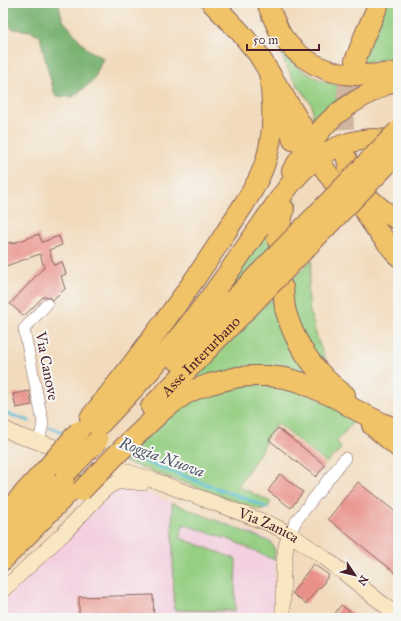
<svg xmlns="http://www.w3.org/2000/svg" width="401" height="621" viewBox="0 0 401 621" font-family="'IM FELL Great Primer',serif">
<rect width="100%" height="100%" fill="#f6f6f2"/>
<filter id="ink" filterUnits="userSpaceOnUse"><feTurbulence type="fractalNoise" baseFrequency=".025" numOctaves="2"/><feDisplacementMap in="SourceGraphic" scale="8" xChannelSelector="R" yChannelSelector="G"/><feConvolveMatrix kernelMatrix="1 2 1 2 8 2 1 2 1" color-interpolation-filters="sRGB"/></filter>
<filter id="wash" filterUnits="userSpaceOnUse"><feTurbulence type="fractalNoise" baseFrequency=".012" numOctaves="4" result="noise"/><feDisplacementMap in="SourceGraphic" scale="16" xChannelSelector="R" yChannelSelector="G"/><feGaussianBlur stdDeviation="0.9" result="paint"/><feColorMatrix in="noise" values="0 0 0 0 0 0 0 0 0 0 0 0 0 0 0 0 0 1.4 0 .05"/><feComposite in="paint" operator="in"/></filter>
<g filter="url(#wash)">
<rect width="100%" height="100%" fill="#f2dbbd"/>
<!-- built -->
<polygon fill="#f3cfdf" points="115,485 164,499 172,503 272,540 275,551 275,618 3,618 3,601 68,539"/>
<!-- green -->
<g fill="#95cf83" stroke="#707757">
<path d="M384,3H398V55C386,60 373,61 361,63Z"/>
<path d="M278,49C298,70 312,78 339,86L337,105L318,121L313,120L312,105L292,77Z"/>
<polygon points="289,196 298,203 262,257 206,317"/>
<polygon points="312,260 308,290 310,312 318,341 327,363 348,396 300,378 172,395"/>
<polygon points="228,384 294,386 363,421 360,423 355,420 337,441 341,449 326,463 277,423 267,437 263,448 238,486 271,502 267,508 260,510 123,461 173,408"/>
<polygon points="172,503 271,542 275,551 274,560 233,541 183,524 180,538 223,554 236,559 235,611 174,610"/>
</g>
<!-- forest -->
<polygon fill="#78b271" stroke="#61684e" points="3,3 62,3 59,7 63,20 87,49 103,58 94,80 73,97 55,96 46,63 40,36 31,31 13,29 3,20"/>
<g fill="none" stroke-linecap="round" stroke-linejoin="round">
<!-- stream -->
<g stroke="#5abdd8" stroke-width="3">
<polyline points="3,412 29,421"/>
<polyline points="49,427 67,434"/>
<polyline points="127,455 257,503 267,508"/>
</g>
</g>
<g id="blocks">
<!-- building -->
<g fill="#e99089">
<polygon points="39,234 42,242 59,236 62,245 49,250 54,265 62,262 66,274 61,276 65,289 52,300 49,297 43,297 24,316 10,304 44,267 40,254 3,267 3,245 11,242 11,244"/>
<polygon points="29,391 32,405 16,408 13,394"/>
<polygon points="278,428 325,465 316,477 269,440"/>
<polygon points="280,474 303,492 291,508 268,491"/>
<polygon points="358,482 398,514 398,575 328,519"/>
<polygon points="313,564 329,575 320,588 319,587 306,604 292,593"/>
<polygon points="153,595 154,618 79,618 79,597"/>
<polygon points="341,605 359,618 332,618"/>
</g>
</g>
</g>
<g filter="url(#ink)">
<use href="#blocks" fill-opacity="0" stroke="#85615e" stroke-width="1"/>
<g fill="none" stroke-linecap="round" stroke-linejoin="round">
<!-- highway-tunnel -->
<path stroke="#d0b5a0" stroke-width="20" stroke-dasharray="20 10" stroke-linecap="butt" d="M347,159C345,143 343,128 344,112C346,95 350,78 355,61"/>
<!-- street casing -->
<g stroke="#85615e" stroke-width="12">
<g id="street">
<polyline points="39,442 43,423 24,329 47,304"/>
<polyline points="290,534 296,521 345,458"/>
</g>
</g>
<!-- secondary casing -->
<g stroke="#85615e" stroke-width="16">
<g id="secondary">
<polyline points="3,428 19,436 52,446"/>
<path id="s1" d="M119,469L156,481L270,524L290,534L325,558L398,616"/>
<path d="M3,590L64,533L104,490C117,479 125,481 142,483"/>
<polyline points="283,618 283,571 286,546 290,534"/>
</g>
</g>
<!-- highway casing -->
<g stroke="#85615e" stroke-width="22">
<g id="highway">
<polyline points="212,3 240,32 258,54 308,136"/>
<path d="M267,3C272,14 276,26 282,36C299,60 326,74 355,75C369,75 384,74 398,73"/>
<polyline points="355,61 364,37 379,3"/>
<polyline points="282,108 293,140"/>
<path d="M347,159C350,179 357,199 368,217C376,231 388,243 398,256"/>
<polyline points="324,168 335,184"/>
<path d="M292,171C303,154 315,135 329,121C349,102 374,91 398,78"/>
<path d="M359,188C372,202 382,211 398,220"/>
<polyline points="277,239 284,209"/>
<path d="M283,288C284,296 284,305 286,312C295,345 317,375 345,395"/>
<polyline points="176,360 234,299"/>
<path id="s2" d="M151,407L249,307"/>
<path d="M90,418C138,358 185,297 226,232C240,210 259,184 266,160C275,131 273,102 269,72"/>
<polyline points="372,425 398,447"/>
<path d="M88,437C130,393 172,349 208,300C228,274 246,247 264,221C279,200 294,175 315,160C331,148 353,139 374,139C382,139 390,140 398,141"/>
<polyline points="122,449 163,410 184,395 196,389 210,384 238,377 252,376 268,376 285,378 300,382 338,399 354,409 382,423 398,429"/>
<polyline points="3,516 47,468"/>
<polyline points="3,537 66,473"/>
<polyline points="3,560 76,485"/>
</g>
</g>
<!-- street -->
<use href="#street" stroke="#fff" stroke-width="11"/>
<!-- secondary -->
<use href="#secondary" stroke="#f9e7c3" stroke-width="15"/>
<!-- highway -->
<use href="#highway" stroke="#f0c369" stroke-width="20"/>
<!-- highway-bridge casing -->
<g stroke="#85615e" stroke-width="22" stroke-linecap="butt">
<g id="highway-bridge">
<polyline points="234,299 398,131"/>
<polyline points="249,307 398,153"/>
<polyline points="47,468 79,431"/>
<polyline points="66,473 98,440"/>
<polyline points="81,491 122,449"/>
</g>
</g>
<!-- highway-bridge -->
<use href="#highway-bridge" stroke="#f0c369" stroke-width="20"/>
</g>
</g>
<g text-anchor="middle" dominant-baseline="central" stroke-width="4" stroke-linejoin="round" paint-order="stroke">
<!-- street labels -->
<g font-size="15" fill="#4a1f2b" stroke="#f6f6f2">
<text stroke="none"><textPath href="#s2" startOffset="71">Asse Interurbano</textPath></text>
<text transform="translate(47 366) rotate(79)">Via Canove</text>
<text stroke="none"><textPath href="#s1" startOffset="160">Via Zanica</textPath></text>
</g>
<!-- water labels -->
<g font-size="16" font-style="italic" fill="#505668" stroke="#f6f6f2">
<text transform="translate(162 457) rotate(20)">Roggia Nuova</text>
</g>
</g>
<!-- margin -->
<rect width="401" height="621" fill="none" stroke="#f6f6f2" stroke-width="16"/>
<!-- north arrow -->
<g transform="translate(355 575) rotate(125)" stroke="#f6f6f2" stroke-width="3" paint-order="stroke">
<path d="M0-3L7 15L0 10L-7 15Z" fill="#4a1f2b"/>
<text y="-6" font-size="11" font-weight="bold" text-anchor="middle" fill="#4a1f2b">N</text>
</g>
<!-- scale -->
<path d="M247 44v6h72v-6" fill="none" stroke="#4a1f2b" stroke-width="2"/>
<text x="253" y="44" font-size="12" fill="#4a1f2b" stroke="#f6f6f2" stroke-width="3" paint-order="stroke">50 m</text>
</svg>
